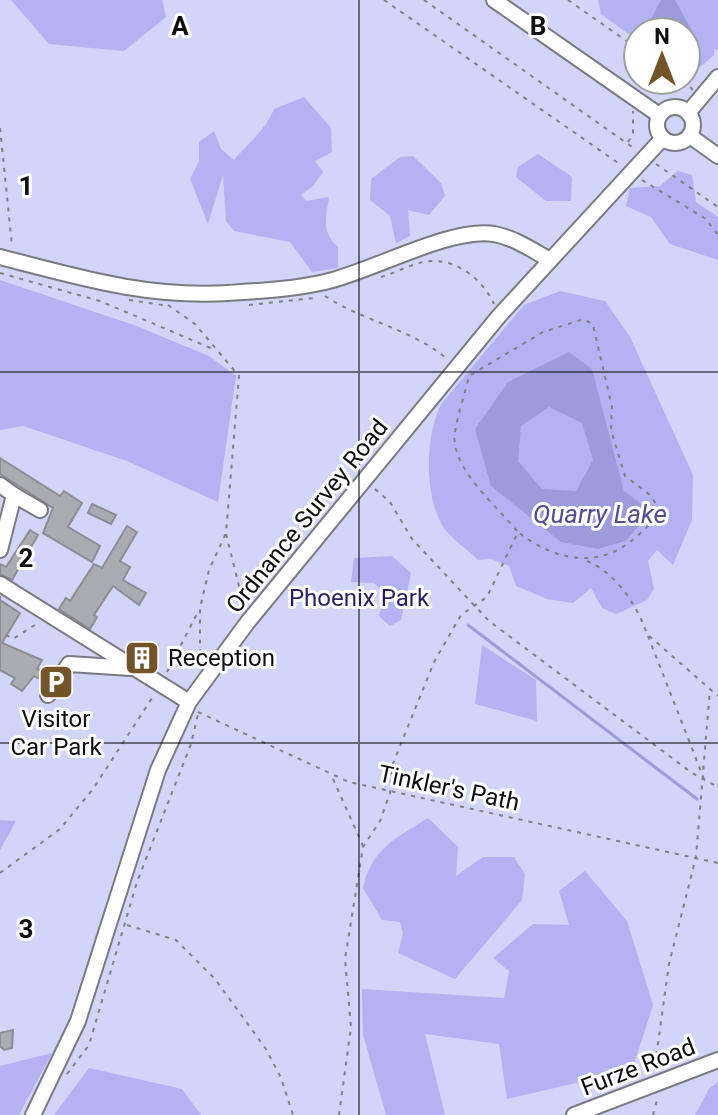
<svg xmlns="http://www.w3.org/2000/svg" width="718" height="1115" viewBox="0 0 718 1115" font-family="Roboto,sans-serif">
<rect width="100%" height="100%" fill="#eaeaf2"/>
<!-- green -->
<path fill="#d3d4fa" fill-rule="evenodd" d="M0,0H718V1115H0ZM638,32H686V80H638Z"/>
<!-- forest -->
<g fill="#b3b2f2">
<polygon points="11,0 162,0 166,17 124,51 49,44"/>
<polygon points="598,0 718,0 718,50 714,49 714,55 687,78 686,32 638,32 638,41 601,14"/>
<path d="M304,97L331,128L332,152L315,161L323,172L313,186L301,195L306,201L329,197C326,218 321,232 338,247V268L312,272L290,242L234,231L226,221L223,175L208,224L190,179L199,161V142L214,131L221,149L234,160C249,142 265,131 274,109Z"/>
<polygon points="538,154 572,177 571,201 546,201 516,177 518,167"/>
<polygon points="413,156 441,183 445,196 429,215 408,210 410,236 396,243 390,216 370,200 371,179 400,157"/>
<polygon points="678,171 692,175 696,202 718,217 718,260 670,244 651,217 626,206 630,188 660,186"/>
<polygon points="0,280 134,325 209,356 236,376 218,502 127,461 23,426 0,430"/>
<path d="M560,291L605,301L630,337L693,475L692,520L673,565L657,550L648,561L654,589L647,600L616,614L602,608L591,588L573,603L547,599L516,586L509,566L491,559L478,560C467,549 449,537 442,525C424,494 425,433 442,403L524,305Z"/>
<polygon points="392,556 411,573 401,620 390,626 379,616 385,593 374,583 351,582 354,558"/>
<polygon points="482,645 536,680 537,721 475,704"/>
<path d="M428,818L458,847L456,876L483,857H514L525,874L522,900L455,979L398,953L403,933L400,922L382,920L363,888C372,848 395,839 428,818Z"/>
<polygon points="0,820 16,821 0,850"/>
<polygon points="585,871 627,921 653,1005 632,1070 507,1099 499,1044 425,1034 445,1115 386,1115 363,1035 362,989 504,998 509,971 493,958 533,924 569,925 559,891"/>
<polygon points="52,1053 19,1115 0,1115 0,1066"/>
<polygon points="89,1068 182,1089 201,1115 54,1115"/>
<polygon points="718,1082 718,1115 695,1115 709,1089"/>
</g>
<!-- water -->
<g fill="#9d9cdb" fill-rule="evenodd">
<polygon points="661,0 675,0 696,38 689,52 686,51 686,32 651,31 650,21"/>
<path d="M569,352L592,369L624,491L652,512L625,541L598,549L561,542L491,486L475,429L508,382ZM549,407L582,423L593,460L576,491L542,489L518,461L521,426Z"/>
</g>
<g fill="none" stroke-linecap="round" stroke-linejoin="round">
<!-- stream -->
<polyline stroke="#9d9cdb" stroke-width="3" points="468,625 697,799"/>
</g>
<!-- building -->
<g fill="#ababb2" stroke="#8d8d94" stroke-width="2">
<polygon points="0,458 60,496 64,491 82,503 68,527 100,546 92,562 43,533 53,508 0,474"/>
<polygon points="92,504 116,515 111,524 88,513"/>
<polygon points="127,526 137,532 120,561 130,567 123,580 146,593 139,605 113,586 94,615 97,617 90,629 59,609 66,598 70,601 94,564 102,568"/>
<polygon points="30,530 38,535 12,580 0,574 0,564 6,567"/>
<polygon points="0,596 0,600 20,613 2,643 42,660 37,669 43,672 40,679 34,676 22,691 11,684 15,678 0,670"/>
<polygon points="142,647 152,659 148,665 132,655"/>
<polygon points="13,1030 12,1048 4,1050 0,1046 0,1033"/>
</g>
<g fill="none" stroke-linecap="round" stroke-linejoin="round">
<!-- minor casing -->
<g stroke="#7a7a81" stroke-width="18">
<g id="minor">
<polyline points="494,0 659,115"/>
<circle cx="675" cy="125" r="18"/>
<polyline points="688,113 718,77"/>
<polyline points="690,136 718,156"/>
<path d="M0,257C78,277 146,298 228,293C260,291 294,289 325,282C373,271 450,227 494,234C515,238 532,250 550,260"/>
<polyline points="0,485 14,495 0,550"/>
<polyline points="14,495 40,510"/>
<polyline points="0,584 189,702"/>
<polyline points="48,695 69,664 131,668"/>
<polyline points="33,1115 78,1021 158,770 189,702 247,623 499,316 662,139"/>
<polyline points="574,1115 718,1060"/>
</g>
</g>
<!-- path -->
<g stroke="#808085" stroke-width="2" stroke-dasharray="4 6" stroke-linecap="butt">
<polyline points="384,0 621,165"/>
<polyline points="424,0 635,149"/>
<polyline points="568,0 638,49"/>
<polyline points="683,80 693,90"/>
<polyline points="0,128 12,246"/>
<polyline points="628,142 633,134 633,111"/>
<polyline points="656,164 718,207"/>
<polyline points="642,180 706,219 718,235"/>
<polyline points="0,273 100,301 213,349"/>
<path d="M381,277C395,273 409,265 423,262C454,256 482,278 494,304"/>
<path d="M325,296C363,321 409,328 446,358"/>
<polyline points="129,300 163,305"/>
<polyline points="168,305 195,324 239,376 226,533 209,570 200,608 200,667"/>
<polyline points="249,305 314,298"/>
<polyline points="375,489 390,502 412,539 489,621 692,773 718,787"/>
<polyline points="226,534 244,606"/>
<path d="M587,561C616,573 637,605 647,634L718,696"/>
<polyline points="6,635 13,639 38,623"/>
<polyline points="648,636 704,779"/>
<polyline points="167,672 199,610"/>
<polyline points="198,712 349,782 718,863"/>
<polyline points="333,779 363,846"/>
<polyline points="0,873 60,829 93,789 154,695"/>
<polyline points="127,925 176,940 215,979 266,1049 281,1078 293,1115"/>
<polyline points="655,1065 669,964 696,857 710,689"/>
<polyline points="67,1074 89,1045 137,882 191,744 198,714"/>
<path d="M339,1115L351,1027L345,959L363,847L380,821L390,793L392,766L434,662L461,615L487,597L518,532C497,506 449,467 455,432C458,413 465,394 469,376L543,332L584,319L593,325L612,407L611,430L625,476L650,495L658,507C654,521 647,528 636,537C600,570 555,561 518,532"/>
<polyline points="653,1115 658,1096"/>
</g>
<!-- minor -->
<use href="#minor" stroke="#fff" stroke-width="14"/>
</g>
<!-- grid -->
<path fill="none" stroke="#0e0e11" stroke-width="2" stroke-opacity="0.55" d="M359,0V1115M0,372H718M0,743H718"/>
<!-- icons -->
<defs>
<g id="building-square" transform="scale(1.8)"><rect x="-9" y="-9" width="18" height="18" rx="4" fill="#725428" stroke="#fff"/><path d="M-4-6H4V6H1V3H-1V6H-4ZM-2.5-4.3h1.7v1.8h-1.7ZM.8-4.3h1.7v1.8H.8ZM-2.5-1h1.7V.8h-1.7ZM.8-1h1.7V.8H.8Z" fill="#fff"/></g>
<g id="parking-square" transform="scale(1.8)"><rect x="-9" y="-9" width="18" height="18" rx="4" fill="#725428" stroke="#fff"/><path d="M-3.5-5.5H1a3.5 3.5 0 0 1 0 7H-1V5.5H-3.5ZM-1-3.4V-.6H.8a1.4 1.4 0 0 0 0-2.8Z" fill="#fff"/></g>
</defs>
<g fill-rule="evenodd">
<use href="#building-square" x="142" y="658"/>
<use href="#parking-square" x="56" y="682"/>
</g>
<g text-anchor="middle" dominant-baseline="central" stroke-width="6" stroke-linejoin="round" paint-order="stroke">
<!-- street labels -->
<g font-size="24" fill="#0e0e11" stroke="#fff">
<text transform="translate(307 516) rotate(-51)">Ordnance Survey Road</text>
<text transform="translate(449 788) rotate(12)">Tinkler's Path</text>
<text transform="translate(638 1067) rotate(-21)">Furze Road</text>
</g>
<!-- park labels -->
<g font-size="24" fill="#2b1e66" stroke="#fff">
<text x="359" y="598">Phoenix Park</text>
</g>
<!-- poi labels -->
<g font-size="24" fill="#0e0e11" stroke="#fff" text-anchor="start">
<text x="168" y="658">Reception</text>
<text x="56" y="719" text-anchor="middle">Visitor<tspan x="56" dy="28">Car Park</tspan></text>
</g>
<!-- water labels -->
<g font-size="26" font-style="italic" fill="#524b98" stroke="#fff">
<text x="600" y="514">Quarry Lake</text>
</g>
</g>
<g font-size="26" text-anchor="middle" font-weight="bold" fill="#0e0e11" stroke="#fff" stroke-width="6" stroke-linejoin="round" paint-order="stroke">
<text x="180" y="35">A</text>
<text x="538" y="35">B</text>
<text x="26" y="195">1</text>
<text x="26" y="567">2</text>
<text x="26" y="938">3</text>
</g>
<!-- north arrow -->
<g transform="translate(662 56)"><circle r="38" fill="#ffffff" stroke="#9f9fa0" stroke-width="2"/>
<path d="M0-6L14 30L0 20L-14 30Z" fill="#725428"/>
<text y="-12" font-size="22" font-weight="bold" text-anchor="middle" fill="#0e0e11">N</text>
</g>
</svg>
